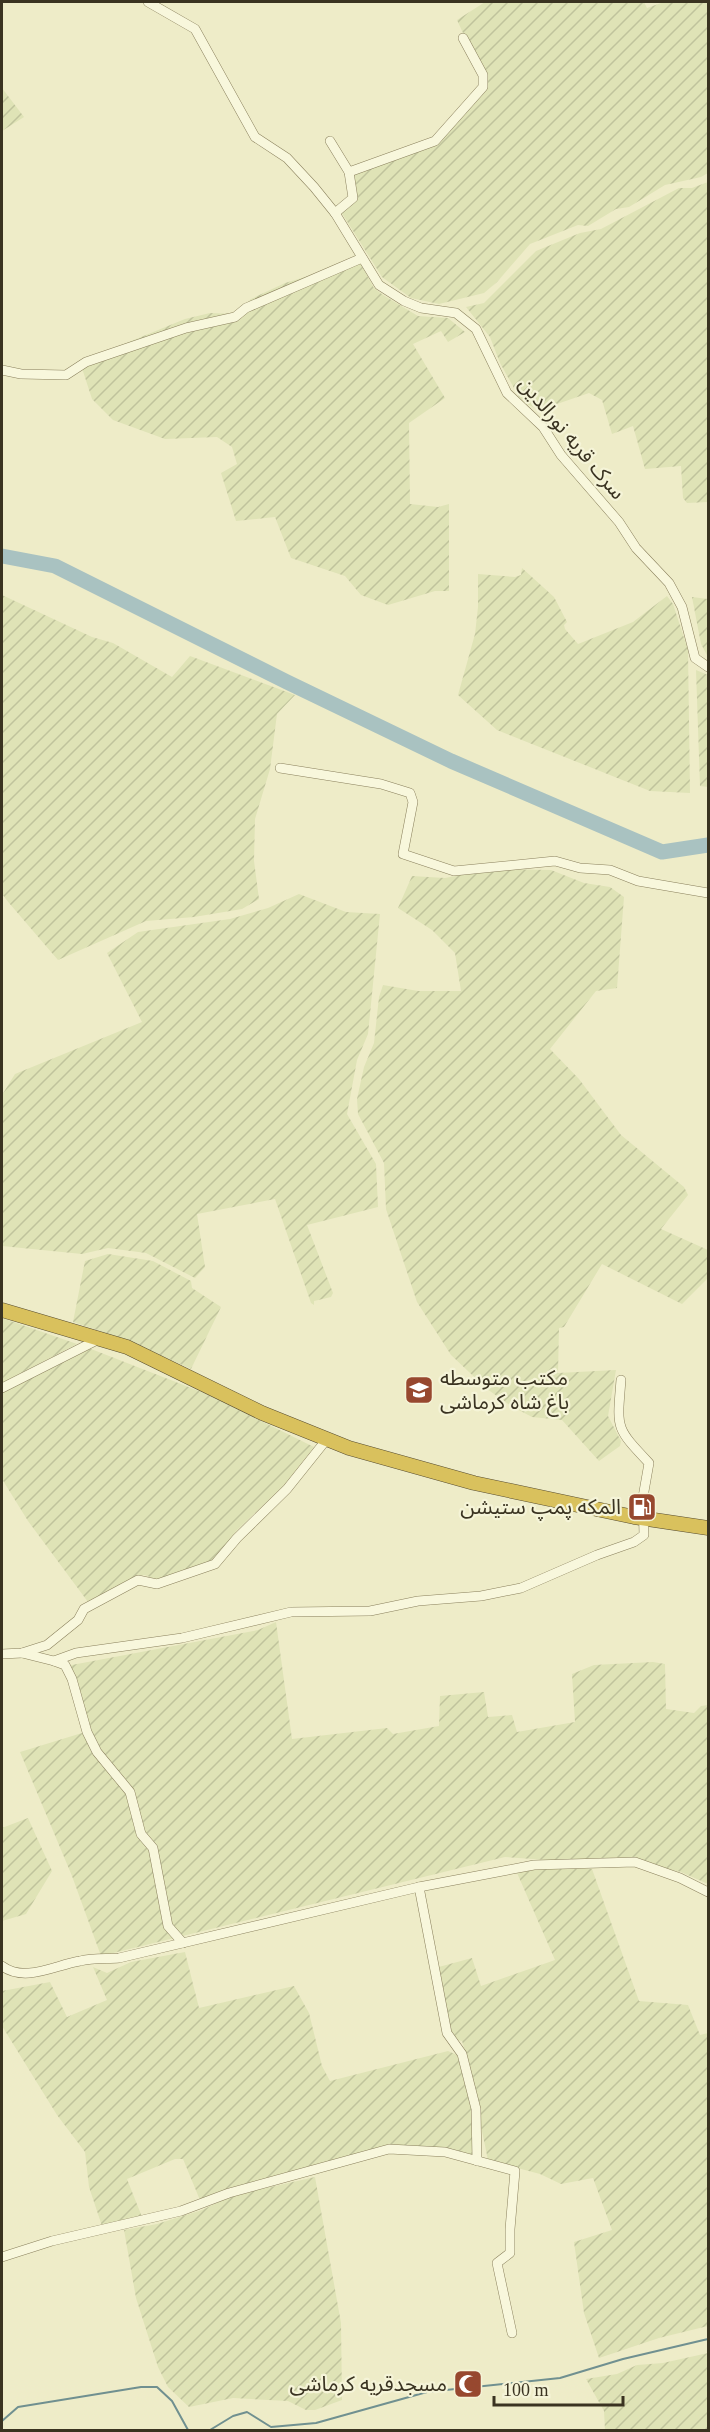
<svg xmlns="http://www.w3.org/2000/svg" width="710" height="2432" viewBox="0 0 710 2432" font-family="'Times New Roman','Noto Sans Arabic',serif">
<defs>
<pattern id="farmland-furrows" width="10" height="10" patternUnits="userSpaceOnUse" patternTransform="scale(1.5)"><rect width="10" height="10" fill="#dfe3b6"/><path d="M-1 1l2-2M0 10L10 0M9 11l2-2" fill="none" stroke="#c0c39c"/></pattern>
</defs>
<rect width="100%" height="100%" fill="#eeecc8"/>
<!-- farmland -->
<g fill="url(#farmland-furrows)">
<polygon points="485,2 644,2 647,8 664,2 708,2 708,173 701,177 665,185 629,207 616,209 588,226 578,225 530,244 497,282 484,293 439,304 411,298 382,277 338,207 352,198 349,170 432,142 485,81 457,20"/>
<polygon points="2,88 24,117 2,131"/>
<polygon points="708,182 708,502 687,503 683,498 681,466 645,469 633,426 612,434 602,400 589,393 554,405 535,408 525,403 519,397 500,363 490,337 466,307 484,303 536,251 580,233 601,229 679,188 692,188"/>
<polygon points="359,261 374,288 383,295 418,316 448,318 465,332 448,342 441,331 413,344 445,398 409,423 410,504 438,507 449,504 449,591 435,591 388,605 361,595 345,576 291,558 275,517 236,521 221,473 237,464 232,447 217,437 165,439 113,420 92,399 80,362 185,319 210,313 235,314 251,299 285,283"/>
<polygon points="522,568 554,597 567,622 564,625 565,629 578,644 633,622 667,596 673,604 688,650 690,793 650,791 497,730 458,695 475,634 478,607 478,574 515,577 521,575"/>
<polygon points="2,595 92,637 113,643 172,677 190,656 295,695 277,714 270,769 255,819 254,861 259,899 242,909 194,917 146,921 58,960 9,903 2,894"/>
<polygon points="692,597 708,599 708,657 701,644"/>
<polygon points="696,670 708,675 708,787 700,786"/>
<polygon points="491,869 551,870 584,883 610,887 624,897 617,988 596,991 550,1049 579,1079 621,1135 684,1187 688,1195 661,1229 708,1250 708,1278 682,1304 602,1264 564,1327 559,1328 558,1373 616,1370 608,1416 621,1441 620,1446 599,1461 562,1420 532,1417 511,1406 487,1389 451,1355 417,1302 386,1209 384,1163 358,1114 357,1099 364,1067 374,1043 379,997 383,985 418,991 461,991 455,953 432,930 398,908 412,876 445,878"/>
<polygon points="299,894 346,912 380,914 368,1034 357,1060 347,1114 376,1164 378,1207 307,1225 333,1293 331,1297 314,1301 314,1305 311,1303 275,1199 197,1214 205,1267 195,1278 146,1253 108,1248 82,1254 2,1246 2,1095 15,1074 142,1022 107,953 138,932 230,919 268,908"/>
<polygon points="108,1254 153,1261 191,1281 192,1288 221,1307 191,1369 127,1340 73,1322 85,1261"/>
<polygon points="2,1318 77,1344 2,1383"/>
<polygon points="86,1347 204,1393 314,1447 285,1484 237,1530 214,1560 159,1581 145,1575 136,1576 88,1602 28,1521 2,1479 2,1390"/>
<polygon points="276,1622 292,1739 387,1728 393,1734 439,1726 440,1696 484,1692 488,1717 512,1715 517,1732 575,1722 572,1674 594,1665 653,1662 665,1664 666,1709 694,1713 701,1706 708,1705 708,1884 681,1872 616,1857 588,1863 505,1857 101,1956 72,1876 20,1752 82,1733 85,1726 73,1689 61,1667 258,1630"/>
<polygon points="28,1818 52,1871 26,1914 2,1921 2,1828"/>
<polygon points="514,1866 592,1869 639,2001 688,2005 700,2035 708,2033 708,2326 659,2338 599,2358 584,2313 574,2242 612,2230 593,2178 561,2184 540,2174 488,2160 466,2054 462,2041 451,2038 435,1968 472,1958 481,1986 555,1960"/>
<polygon points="185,1952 199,2008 294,1986 309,2013 322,2066 330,2081 448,2051 457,2055 474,2111 479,2159 393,2152 350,2155 202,2205 183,2159 175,2159 127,2179 144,2222 103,2229 89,2187 85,2152 57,2115 2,2026 2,1991 50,1982 67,2017 107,2000 93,1967 107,1973 131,1962"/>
<polygon points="315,2177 341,2323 342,2400 315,2410 306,2410 288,2401 233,2398 189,2407 168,2387 158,2367 136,2298 124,2230 157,2224 202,2210 231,2196"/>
<polygon points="708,2353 708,2430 605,2430 604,2411 586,2379 617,2374 637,2365 663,2363"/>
</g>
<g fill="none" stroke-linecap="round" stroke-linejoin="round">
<!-- stream -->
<g stroke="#709090" stroke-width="2">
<polyline points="2,2421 18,2407 141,2387 157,2387 172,2401 188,2430"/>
<polyline points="210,2430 233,2416 247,2412 271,2427 316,2423 427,2392 560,2378 623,2359 708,2339"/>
</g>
<!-- river -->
<polyline stroke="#a9c2c1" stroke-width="15" points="2,556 55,566 287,682 451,761 662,852 708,845"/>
<!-- minor casing -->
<g stroke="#8a805d" stroke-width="10">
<g id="minor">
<polyline points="148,2 195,29 255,137 287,158 314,187 335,213 379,285 404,301 421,308 456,313 476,329 507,393 543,427 561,455 619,522 636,548 669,583 682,607 695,658 708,667"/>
<polyline points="330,141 349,172 353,198 335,213"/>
<polyline points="349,172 435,141 483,87 483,75 463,38"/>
<polyline points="2,370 21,374 66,375 86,362 186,328 235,317 246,308 362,258"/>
<polyline points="280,768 381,784 410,793 413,802 403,854 454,871 555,861 580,868 610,870 638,881 708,893"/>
<polyline points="2,1388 99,1339"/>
<path d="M22,1653L54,1661L76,1653L182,1638L291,1612L370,1611L418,1601L481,1596L521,1588L597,1555L634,1542L644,1535L643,1497L649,1463C615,1427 617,1429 621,1380"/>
<polyline points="2,1654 22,1653 47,1645 78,1620 84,1609 138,1580 157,1584 215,1564 237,1538 287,1489 327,1439"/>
<polyline points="54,1661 65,1665 72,1679 87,1732 97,1752 130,1792 141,1834 153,1848 168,1926 183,1943"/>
<polyline points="419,1887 447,2033 462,2054 476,2109 477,2161"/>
<path d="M2,1966C25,1983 55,1965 80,1961C93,1958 106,1959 119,1958L419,1887L534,1865L635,1862L680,1878L708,1892"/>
<polyline points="2,2257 52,2241 181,2211 229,2193 389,2149 445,2152 515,2171 510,2229 510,2253 497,2263 512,2333"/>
</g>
</g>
<!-- highway casing -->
<g stroke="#584d31" stroke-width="15">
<polyline id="highway" points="2,1310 127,1347 262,1413 349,1448 474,1483 634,1517 708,1528"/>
</g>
<!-- minor -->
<use href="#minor" stroke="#f8f7dc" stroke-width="9"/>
<!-- highway -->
<use href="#highway" stroke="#d9c15d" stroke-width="14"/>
</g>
<!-- icons -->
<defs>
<g id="school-square" transform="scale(1.5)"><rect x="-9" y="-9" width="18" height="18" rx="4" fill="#97482f" stroke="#f5f4d8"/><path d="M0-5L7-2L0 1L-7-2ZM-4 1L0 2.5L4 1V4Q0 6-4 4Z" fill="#fff"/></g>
<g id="fuel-square" transform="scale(1.5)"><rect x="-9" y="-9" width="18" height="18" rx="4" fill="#97482f" stroke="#f5f4d8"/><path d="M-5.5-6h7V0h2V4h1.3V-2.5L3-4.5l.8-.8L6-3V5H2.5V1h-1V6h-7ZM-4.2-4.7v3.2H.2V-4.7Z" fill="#fff"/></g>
<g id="mosque-square" transform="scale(1.5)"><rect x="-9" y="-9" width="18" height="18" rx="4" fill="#97482f" stroke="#f5f4d8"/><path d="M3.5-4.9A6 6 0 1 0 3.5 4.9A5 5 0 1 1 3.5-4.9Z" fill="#fff"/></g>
</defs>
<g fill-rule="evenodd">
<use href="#school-square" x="419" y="1390"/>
<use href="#fuel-square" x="642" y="1507"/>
<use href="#mosque-square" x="468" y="2384"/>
</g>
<g text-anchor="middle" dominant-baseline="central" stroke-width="4.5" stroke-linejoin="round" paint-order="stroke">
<!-- street labels -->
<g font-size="21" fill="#3a3321" stroke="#f5f4d8">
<text transform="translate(572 438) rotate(50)">سرک قریه نورالدین</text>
</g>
<!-- poi labels -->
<g font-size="21" fill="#3a3321" stroke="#f5f4d8" text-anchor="end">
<text x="440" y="1378" text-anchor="start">مکتب متوسطه<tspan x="440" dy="24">باغ شاه کرماشی</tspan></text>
<text x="621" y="1507">المکه پمپ ستیشن</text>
<text x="447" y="2384">مسجدقریه کرماشی</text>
</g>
</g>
<!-- border -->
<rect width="710" height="2432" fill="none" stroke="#3a3321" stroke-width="6"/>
<!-- scale -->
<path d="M494 2396v9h129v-9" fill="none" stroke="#3a3321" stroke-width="3"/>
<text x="503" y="2396" font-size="18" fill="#3a3321" stroke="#f5f4d8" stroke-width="4.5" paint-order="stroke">100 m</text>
</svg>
